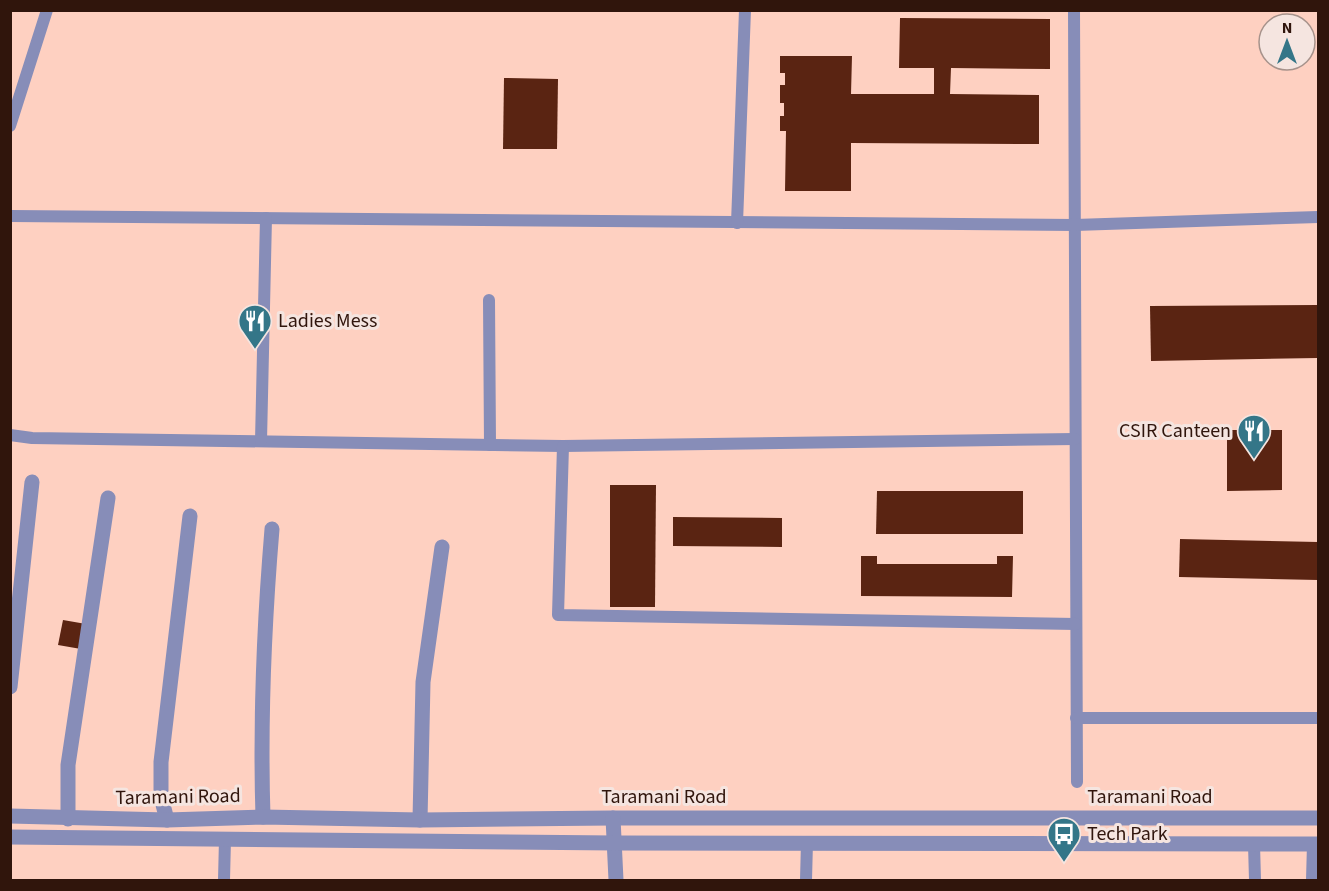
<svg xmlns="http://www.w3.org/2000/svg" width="1329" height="891" viewBox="0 0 1329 891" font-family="'Source Sans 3',sans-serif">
<rect width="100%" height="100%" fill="#fed0c1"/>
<!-- building -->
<g fill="#5a2412">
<polygon points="900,18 1050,19 1050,69 951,68 950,94 1039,95 1039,144 851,143 851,191 785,191 786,131 780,131 780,116 784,116 784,103 780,103 780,85 785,85 785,73 780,73 780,56 852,56 851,94 934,94 934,68 899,68"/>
<polygon points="504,78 558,79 557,149 503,149"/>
<polygon points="1318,305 1318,358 1151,361 1150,306"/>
<polygon points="1227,430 1282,430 1282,490 1227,491"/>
<polygon points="610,485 656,485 655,607 610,607"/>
<polygon points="877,491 1023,491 1023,534 876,534"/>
<polygon points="673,517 782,518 782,547 673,546"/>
<polygon points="1180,539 1318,542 1318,580 1179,577"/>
<polygon points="861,556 877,556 877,564 997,564 997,556 1013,556 1012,597 861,596"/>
<polygon points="63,620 86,624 81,649 58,645"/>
</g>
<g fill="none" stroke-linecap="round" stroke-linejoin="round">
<!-- service -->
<g stroke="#878db8" stroke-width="12">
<polyline points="1074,10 1077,782"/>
<polyline points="10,126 47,10"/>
<polyline points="10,216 1075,225 1318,217"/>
<polyline points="737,223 745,10"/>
<polyline points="489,300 490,445"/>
<polyline points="10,435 32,438 563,446 1075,439"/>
<polyline points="261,441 266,218"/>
<polyline points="563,446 558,615 1076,624"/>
<polyline points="1076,718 1318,718"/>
<polyline points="1254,844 1255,880"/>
<polyline points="224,880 225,839"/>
<polyline points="806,880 807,842"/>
<polyline points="1312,880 1313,844"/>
</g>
<!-- minor -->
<g stroke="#878db8" stroke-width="15">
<polyline points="10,687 32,482"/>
<path d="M263,817C260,721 264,625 272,529"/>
<polyline points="68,819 68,765 108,498"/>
<polyline points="167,820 161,797 161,762 190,516"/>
<polyline points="420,820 423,682 442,547"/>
</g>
<!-- tertiary -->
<g stroke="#878db8" stroke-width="15">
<polyline points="10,816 167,820 263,817 420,820 613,818 1318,818"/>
<polyline points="613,818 616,880"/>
<polyline points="10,837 615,843 1318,844"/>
</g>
</g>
<!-- icons -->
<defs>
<g id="restaurant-pin" transform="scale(1.725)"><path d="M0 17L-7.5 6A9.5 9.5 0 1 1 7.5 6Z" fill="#347688" stroke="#f5e5e0"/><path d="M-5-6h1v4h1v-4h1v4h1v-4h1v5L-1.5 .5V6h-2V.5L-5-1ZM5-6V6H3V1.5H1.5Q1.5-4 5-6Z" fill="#fff"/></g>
<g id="bus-pin" transform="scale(1.725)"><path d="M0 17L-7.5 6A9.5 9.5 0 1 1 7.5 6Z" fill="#347688" stroke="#f5e5e0"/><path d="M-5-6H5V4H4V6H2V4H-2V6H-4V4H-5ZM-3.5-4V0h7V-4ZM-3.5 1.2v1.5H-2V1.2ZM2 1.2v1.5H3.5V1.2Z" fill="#fff"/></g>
</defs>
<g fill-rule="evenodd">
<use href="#restaurant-pin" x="255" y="321"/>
<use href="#restaurant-pin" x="1254" y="431"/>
<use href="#bus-pin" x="1064" y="834"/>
</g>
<g text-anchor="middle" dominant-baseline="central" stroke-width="6" stroke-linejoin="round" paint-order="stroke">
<!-- poi labels -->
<g font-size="20" fill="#30150c" stroke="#f5e5e0" text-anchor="start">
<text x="278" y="321">Ladies Mess</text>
<text x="1231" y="431" text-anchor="end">CSIR Canteen</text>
<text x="1087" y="834">Tech Park</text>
</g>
<!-- street labels -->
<g font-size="20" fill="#30150c" stroke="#f5e5e0">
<text transform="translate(178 797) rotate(-1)">Taramani Road</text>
<text x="664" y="797">Taramani Road</text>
<text x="1150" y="797">Taramani Road</text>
</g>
</g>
<!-- border -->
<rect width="1329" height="891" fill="none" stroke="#30150c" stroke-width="24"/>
<!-- north arrow -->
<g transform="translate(1287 42)"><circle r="28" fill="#f5e5e0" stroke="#a6928b" stroke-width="1.5"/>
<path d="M0-4.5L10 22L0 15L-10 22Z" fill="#347688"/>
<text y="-9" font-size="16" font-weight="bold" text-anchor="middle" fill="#30150c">N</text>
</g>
</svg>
